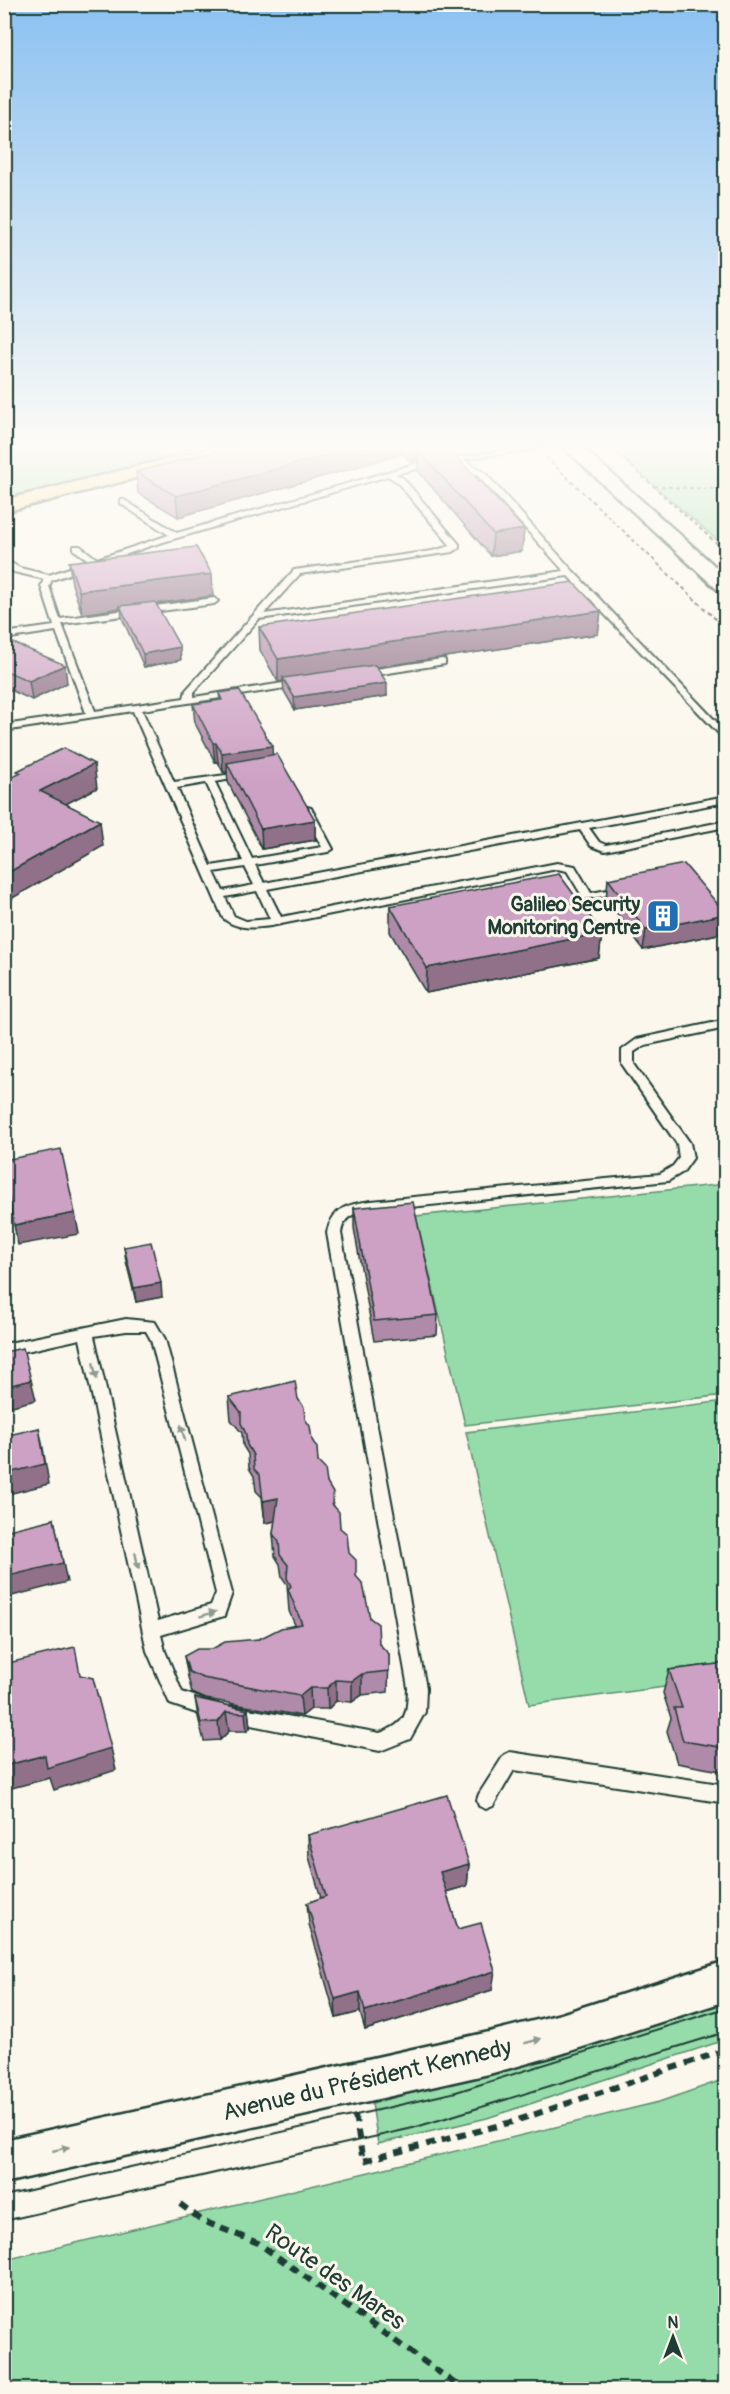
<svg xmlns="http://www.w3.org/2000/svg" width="730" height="2394" viewBox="0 0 730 2394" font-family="Pangolin,sans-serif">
<rect width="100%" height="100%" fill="#fbf7ec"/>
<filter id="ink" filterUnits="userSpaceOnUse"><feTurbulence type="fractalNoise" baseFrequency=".0167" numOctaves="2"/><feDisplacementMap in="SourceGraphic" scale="12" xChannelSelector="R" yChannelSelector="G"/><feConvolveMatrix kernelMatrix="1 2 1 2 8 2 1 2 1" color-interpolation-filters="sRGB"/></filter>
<g filter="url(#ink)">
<!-- green -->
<g fill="#96dcaa" stroke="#5a8c6f" stroke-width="1.5">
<polygon points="5,448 206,448 5,499"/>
<polygon points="611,448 725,448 725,547"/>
<polygon points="725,1184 725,1395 465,1425 416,1216"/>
<polygon points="725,1401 725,1679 529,1705 466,1432"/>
<polygon points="725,1998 725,2040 487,2118 378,2144 372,2103 484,2075"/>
<polygon points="725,2079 725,2389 5,2389 5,2260 659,2102"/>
</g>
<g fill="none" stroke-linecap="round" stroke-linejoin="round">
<!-- service casing -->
<g stroke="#1f3d34" stroke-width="4">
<g id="service">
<path d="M524,448H544L463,459L484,472L573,571L726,732V741L568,576L259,619L194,692V697L302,680L307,683L305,685L142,710L174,782L248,772V776L215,782L252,859L322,847L302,810L307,807L311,808L333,849L328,852L255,865L264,883L726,796V802L589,828L599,842L606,845L726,821V827L605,851L591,846L580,830L267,889L281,917L557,863L575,866L591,893L624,887L628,888V892L584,899L567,871L557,869L271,926C255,928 236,930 223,918L133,711L4,731V725L86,713L56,631L4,639V633L54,626L41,586L44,579L14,572L4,565V559L20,568L49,575L90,561L74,550V546H80L97,559L169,535L121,504V500H124L177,533L422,462ZM455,460L478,476L564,571L264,614L300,574L432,555L453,552L459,548V544L403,478L395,474ZM388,476L397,482L451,546L432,551L294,570L186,690L184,698L95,711L62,624L214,604L218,601L214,598L60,619L49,586L52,580L153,545ZM206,783L243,861L211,866L177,788ZM245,867L254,885L223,891L214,872ZM257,891L270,919L246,921L234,916L225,897Z"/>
<polygon points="442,659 445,660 445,664 363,677 358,674 363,671"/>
<path d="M726,1020V1028L645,1045L634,1052V1064L690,1143L693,1158L683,1172L668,1181L371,1211C354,1213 344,1215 341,1233L426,1688L425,1712L410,1739L380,1751L226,1720L223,1714L226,1708L232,1706L380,1733C407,1723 407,1715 408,1688L327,1233C332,1208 348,1204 371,1201L660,1174L673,1166L679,1158L677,1144L622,1064V1050L637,1039Z"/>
<path d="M126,1319L155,1322L165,1339L232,1593L224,1616L161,1635L165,1651L182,1692L220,1705L223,1711L220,1717L214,1719L170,1704L147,1651L80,1339L4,1356V1344ZM126,1331H146L151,1340L216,1593L211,1605L158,1621L94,1336Z"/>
<polygon points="510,1752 726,1785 726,1803 514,1770 493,1806 486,1809 479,1806 477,1800 479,1794 504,1755"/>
</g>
</g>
<!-- minor casing -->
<g stroke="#1f3d34" stroke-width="5">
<polygon id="minor" points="726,1961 726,2001 561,2054 489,2074 4,2183 4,2140 489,2032 561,2014"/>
</g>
<!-- secondary casing -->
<g stroke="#1f3d34" stroke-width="5">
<polygon id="secondary" points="564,448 583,448 726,576 726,593 719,591"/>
</g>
<!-- primary casing -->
<g stroke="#1f3d34" stroke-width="5">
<polygon id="primary" points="211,448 240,448 237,452 4,512 4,500"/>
</g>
<!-- path-far1 -->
<g stroke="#1f3d34" stroke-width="2" stroke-dasharray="4 3" stroke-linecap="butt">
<polyline points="611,448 726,552"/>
<polyline points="546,457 726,629"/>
<polyline points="654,486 726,490"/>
</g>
<!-- path -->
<g stroke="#1f3d34" stroke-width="6" stroke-dasharray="9 7" stroke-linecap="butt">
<polyline points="355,2115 363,2161 512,2122 726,2050"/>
<polyline points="180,2204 203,2221 258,2243 464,2390"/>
</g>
<!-- service -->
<use href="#service" fill="#fbf7ec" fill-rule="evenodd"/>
<!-- minor -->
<use href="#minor" fill="#fbf7ec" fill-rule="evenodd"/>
<!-- secondary -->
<use href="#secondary" fill="#fbf7ec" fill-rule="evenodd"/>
<!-- primary -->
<use href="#primary" fill="#fedd96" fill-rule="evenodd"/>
<!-- tram -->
<g stroke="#1f3d34" stroke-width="2">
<polyline points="4,2196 456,2092 726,2008"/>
<polyline points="4,2221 413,2128 726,2032"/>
</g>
</g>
<!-- wall -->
<g fill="#b08aa9" stroke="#1f3d34" stroke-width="1.5">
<polygon points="227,448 417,448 417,460 410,462 403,454 178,517 138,493 136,472"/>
<polygon points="418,450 444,453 524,529 522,551 491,556 418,471"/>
<polygon points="69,562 213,596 156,604 181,660 144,667 122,618 121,608 82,614 72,584"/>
<polygon points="601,611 598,634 377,667 387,696 295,710 284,691 283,681 278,682 260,650 259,627"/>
<polygon points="4,639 67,683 32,700 4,687"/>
<polygon points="219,693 273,754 315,820 315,840 262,849 228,782 227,772 223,772 218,762 215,762 195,723 193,704 220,700"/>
<polygon points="608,879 726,913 722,933 643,950 606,899"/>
<polygon points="390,906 602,933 599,958 426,993 390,932"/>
<polygon points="354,1208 438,1315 437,1335 374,1341 354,1228"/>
<polygon points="124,1247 162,1297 136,1302 126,1261"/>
<polygon points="229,1397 298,1399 318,1462 327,1483 340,1528 370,1618 379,1644 389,1654 388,1692 362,1695 352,1702 336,1701 328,1709 311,1709 302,1716 206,1699 192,1693 188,1677 184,1656 259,1639 295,1625 289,1611 287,1584 282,1577 280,1564 275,1556 273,1534 275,1521 265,1523 262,1497 256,1491 254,1476 249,1468 248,1454 243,1446 242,1433 231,1420"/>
<polygon points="726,1663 726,1772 677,1763 667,1731 671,1718 663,1693 669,1670"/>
<polygon points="195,1698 248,1710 250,1728 247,1731 229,1731 220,1740 204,1741 198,1717"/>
<polygon points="308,1835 469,1864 467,1886 446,1892 458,1929 492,1990 365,2030 360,2012 336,2018 309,1924 307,1903 321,1898 309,1857"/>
</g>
<!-- shaded-wall -->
<g fill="#907189" stroke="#1f3d34" stroke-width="1.5">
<polygon points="354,448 403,448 403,454 178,517 176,496"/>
<polygon points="410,448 417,448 417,460 410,462"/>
<polygon points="524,529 522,551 491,556 493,534"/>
<polygon points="212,574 213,596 121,608 120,606 121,608 82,614 79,591"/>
<polygon points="601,611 598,634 285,681 283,678 283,681 278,682 278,659"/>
<polygon points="180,647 181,660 144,667 143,654"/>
<polygon points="65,665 67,683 32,700 29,681"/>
<polygon points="387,683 387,696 295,710 294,697"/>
<polygon points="213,743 216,743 218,762 215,762"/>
<polygon points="272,746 273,765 227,763 227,772 223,772 222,753"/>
<polygon points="94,764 97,788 44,815 40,791"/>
<polygon points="315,820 315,840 262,849 261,829"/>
<polygon points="100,821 103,846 4,903 4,875"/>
<polygon points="726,914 722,933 643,950 646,930"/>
<polygon points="602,933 599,958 426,993 427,968"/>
<polygon points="75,1213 79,1234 18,1245 14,1225"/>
<polygon points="161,1283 162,1297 136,1302 134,1288"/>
<polygon points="31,1380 36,1400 4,1408 4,1387"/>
<polygon points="39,1428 43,1448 49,1484 4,1495 4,1474"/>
<polygon points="278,1498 280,1520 265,1523 263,1501"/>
<polygon points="54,1519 67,1582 4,1598 4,1577"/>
<polygon points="362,1674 362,1695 352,1702 352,1681"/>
<polygon points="336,1680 336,1701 328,1709 327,1688"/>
<polygon points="310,1688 311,1709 302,1716 300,1696"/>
<polygon points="248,1710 250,1728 247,1731 245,1713"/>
<polygon points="226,1712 229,1731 220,1740 218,1722"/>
<polygon points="111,1748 116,1770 54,1790 50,1778 4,1790 4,1766 45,1755"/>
<polygon points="469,1864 467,1886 438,1894 440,1872"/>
<polygon points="495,1971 492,1990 365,2030 365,2011"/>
<polygon points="360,1992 360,2012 336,2018 335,1999"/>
</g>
<!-- building -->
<g fill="#cda1c4" stroke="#1f3d34" stroke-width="1.5">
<polygon points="227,448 354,448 176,496 136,472"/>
<polygon points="430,448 433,448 444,453 452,452 524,529 493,534 418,450"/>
<polygon points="196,547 212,574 79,591 69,562"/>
<polygon points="573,582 601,611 278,659 259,627"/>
<polygon points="155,602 180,647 143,654 120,606"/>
<polygon points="4,639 65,665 29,681 4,670"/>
<polygon points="375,665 387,683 294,697 283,678"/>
<polygon points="239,690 272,746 222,753 216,743 213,743 193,704 222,700 219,693"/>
<polygon points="64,748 94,764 40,791 100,821 4,875 4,781 21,773 17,771"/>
<polygon points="277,754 315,820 261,829 227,763"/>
<polygon points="684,864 726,914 646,930 608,879"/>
<polygon points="559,874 602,933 427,968 390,906"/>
<polygon points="61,1149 75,1213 14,1225 4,1173 4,1160"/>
<polygon points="413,1202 438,1315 374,1321 354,1208"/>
<polygon points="151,1242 161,1283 134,1288 124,1247"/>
<polygon points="23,1348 31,1380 4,1387 4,1352"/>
<polygon points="295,1381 298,1399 304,1407 305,1419 310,1426 312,1440 317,1448 318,1462 325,1469 327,1483 333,1493 332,1504 339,1512 340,1528 347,1534 349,1553 356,1560 356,1576 363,1584 370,1618 378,1624 379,1644 389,1654 389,1671 362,1674 352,1681 336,1680 327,1688 310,1688 300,1696 203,1678 189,1672 184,1656 197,1649 212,1649 225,1642 259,1639 281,1628 302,1624 288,1589 291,1586 287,1578 288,1565 280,1555 279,1542 273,1534 278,1498 263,1501 260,1475 254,1469 253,1455 247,1445 246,1434 241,1423 241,1412 229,1397"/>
<polygon points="39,1428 45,1464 4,1474 4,1436"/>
<polygon points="54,1519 63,1563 4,1577 4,1531"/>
<polygon points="75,1647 80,1675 93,1678 111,1748 47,1768 45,1755 4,1766 4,1664"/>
<polygon points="726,1663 726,1748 683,1741 674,1708 682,1708 669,1670"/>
<polygon points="195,1698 248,1710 245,1713 226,1712 218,1722 201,1723"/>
<polygon points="447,1795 469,1864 440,1872 458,1929 481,1923 495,1971 365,2011 360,1992 335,1999 307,1903 326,1896 308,1835"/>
</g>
<!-- one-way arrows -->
<defs><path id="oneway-solid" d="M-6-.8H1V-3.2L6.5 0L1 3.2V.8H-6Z" transform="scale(1.5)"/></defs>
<g fill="#8d9a90">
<use href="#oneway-solid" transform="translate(95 1371) rotate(78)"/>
<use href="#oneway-solid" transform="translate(183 1433) rotate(-105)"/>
<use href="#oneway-solid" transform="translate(137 1561) rotate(78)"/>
<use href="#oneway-solid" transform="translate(208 1614) rotate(-17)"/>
<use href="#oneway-solid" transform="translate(533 2041) rotate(-15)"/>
<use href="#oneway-solid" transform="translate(61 2149) rotate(-13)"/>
</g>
</g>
<!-- sky -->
<linearGradient id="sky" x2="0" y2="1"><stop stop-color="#8bc1f1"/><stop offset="0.57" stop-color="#fdfbf6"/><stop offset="1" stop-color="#fdfbf6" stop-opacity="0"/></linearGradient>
<rect width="730" height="783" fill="url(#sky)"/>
<!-- icons -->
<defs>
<g id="building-square" transform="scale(1.725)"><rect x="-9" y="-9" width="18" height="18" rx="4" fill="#1f6fb2" stroke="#fbf7ec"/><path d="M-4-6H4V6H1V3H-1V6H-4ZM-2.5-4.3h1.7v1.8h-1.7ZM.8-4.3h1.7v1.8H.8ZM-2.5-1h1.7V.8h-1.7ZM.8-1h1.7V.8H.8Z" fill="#fff"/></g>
</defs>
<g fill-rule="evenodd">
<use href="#building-square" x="663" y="916"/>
</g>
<g text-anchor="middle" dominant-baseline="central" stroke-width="6" stroke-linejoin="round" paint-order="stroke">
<!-- poi labels -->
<g font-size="20" font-weight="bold" fill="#1f3d34" stroke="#fbf7ec" text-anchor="end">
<text x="640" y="904">Galileo Security<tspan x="640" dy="23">Monitoring Centre</tspan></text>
</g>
<!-- near-street labels -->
<g font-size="24" fill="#1f3d34" stroke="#fbf7ec">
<text transform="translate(367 2080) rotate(-13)">Avenue du Président Kennedy</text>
<text transform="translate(335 2277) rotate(35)">Route des Mares</text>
</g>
</g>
<!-- margin -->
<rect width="730" height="2394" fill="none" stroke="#fbf7ec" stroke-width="24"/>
<rect x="12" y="12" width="706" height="2370" fill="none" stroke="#1f3d34" stroke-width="2" filter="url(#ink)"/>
<!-- north arrow -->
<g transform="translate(673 2337)" stroke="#fbf7ec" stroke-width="4.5" paint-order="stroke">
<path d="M0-4.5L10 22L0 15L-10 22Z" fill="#1f3d34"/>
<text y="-9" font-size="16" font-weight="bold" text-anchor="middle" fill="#1f3d34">N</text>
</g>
</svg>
